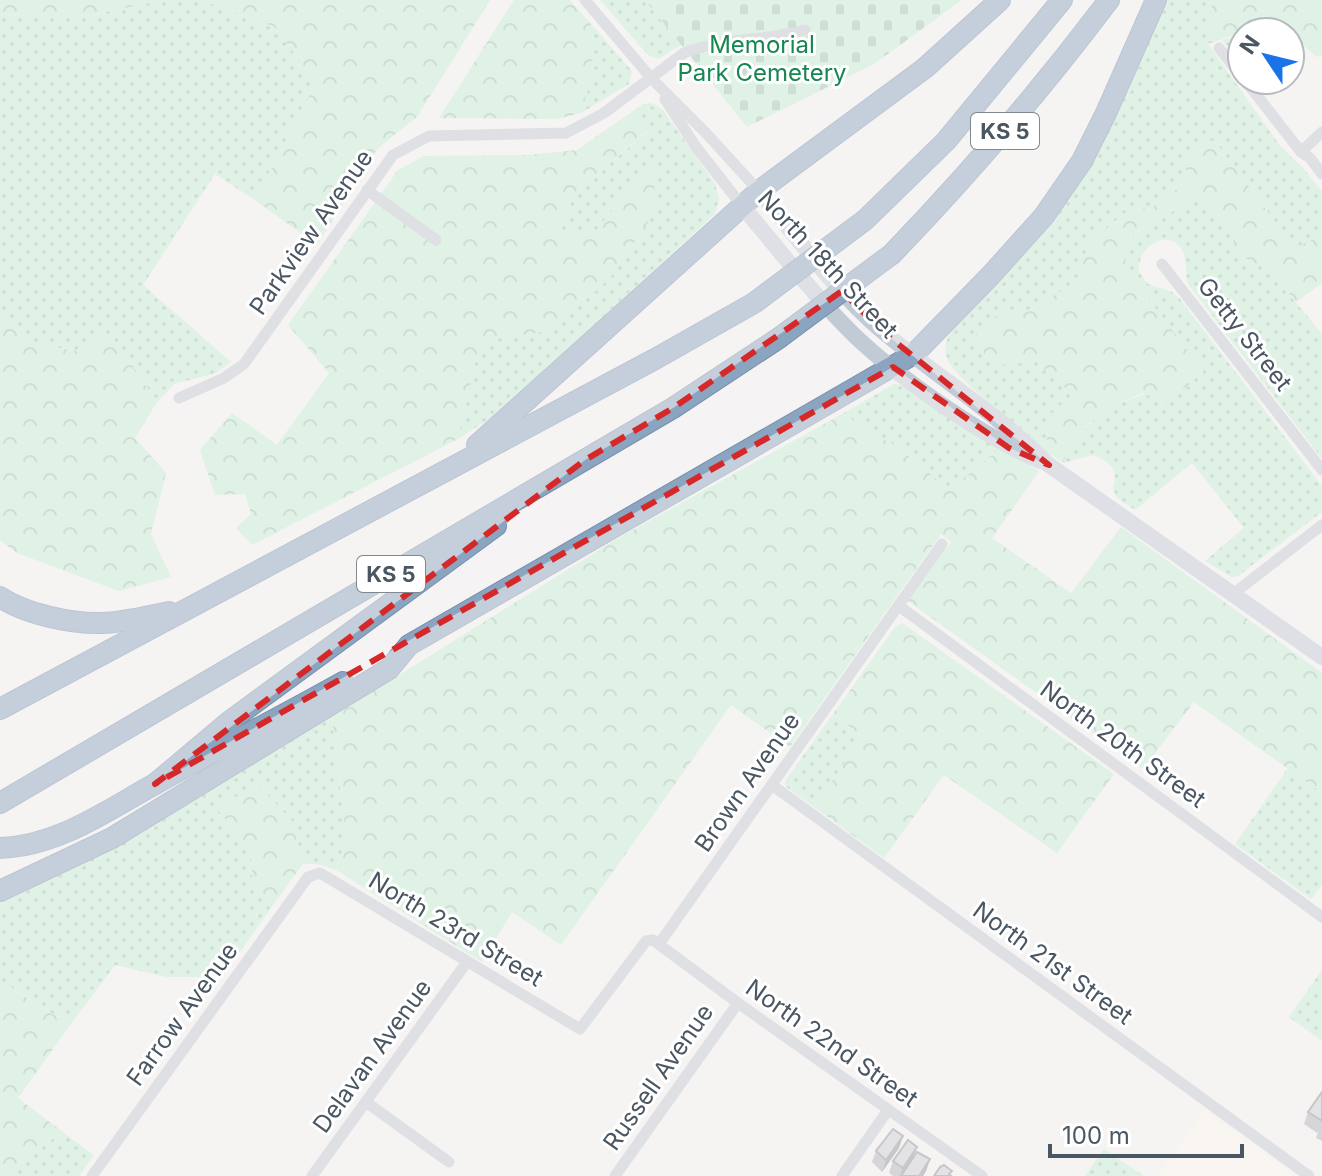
<svg xmlns="http://www.w3.org/2000/svg" width="1322" height="1176" viewBox="0 0 1322 1176" font-family="Inter,sans-serif">
<defs>
<pattern id="grass-dots" width="8" height="8" patternUnits="userSpaceOnUse" patternTransform="scale(2)"><rect width="8" height="8" fill="#c3f1d5"/><path d="M2 2h.1M6 6h.1" fill="none" stroke="#a0c6b0" stroke-width="1.8" stroke-linecap="round"/></pattern>
<pattern id="forest-crowns" width="20" height="18" patternUnits="userSpaceOnUse" patternTransform="scale(2)"><rect width="20" height="18" fill="#c3f1d5"/><path d="M2 6a3 3 0 1 1 6 0M12 15a3 3 0 1 1 6 0" fill="none" stroke="#a0c6b0"/></pattern>
<pattern id="cemetery-stones" width="16" height="16" patternUnits="userSpaceOnUse" patternTransform="scale(2)"><rect width="16" height="16" fill="#c3f1d5"/><path d="M2 7V4a2 2 0 0 1 4 0v3zM10 15v-3a2 2 0 0 1 4 0v3z" fill="#a0c6b0"/></pattern>
</defs>
<rect width="100%" height="100%" fill="#f5f3f3"/>
<!-- commercial -->
<polygon fill="#fdf9ef" points="1204,1110 1294,1176 1158,1176"/>
<!-- grass -->
<g fill="url(#grass-dots)">
<polygon points="163,0 201,0 275,27 316,83 255,200 215,174 143,285 231,362 216,373 174,384 157,402 110,334 77,351 28,343 0,315 0,14 76,18"/>
<polygon points="600,0 645,0 681,45 658,59 648,55"/>
<path d="M1164,0H1212L1208,44L1281,147L1305,170L1322,192V242L1318,237L1295,249L1186,182L1151,208L1127,211L1087,246L1079,280L1027,312L1007,309L1037,362L1073,394L1050,415L1045,450C1025,432 951,377 946,355C944,346 947,338 951,330L1028,248Z"/>
<polygon points="591,24 632,71 629,84 581,113 593,73"/>
<polygon points="1242,34 1242,63 1222,40"/>
<polygon points="652,103 663,110 715,184 719,199 715,214 494,416 458,439 480,341 553,330 654,162 596,230 559,235 575,192 650,130 636,109 643,104"/>
<path d="M1199,195L1230,226L1237,254L1269,270L1322,334V459L1188,284C1185,274 1187,262 1183,252C1170,225 1136,246 1139,272L1148,284L1172,292L1180,299L1322,486V512L1238,576L1232,577L1205,561L1244,528L1192,463L1135,510C1128,505 1117,500 1114,492C1112,485 1115,485 1115,478C1115,464 1104,460 1093,455L1063,463L1075,439L1104,409L1203,372L1125,268V251L1133,236Z"/>
<polygon points="894,384 908,387 1000,448 950,490 899,448 842,414"/>
<polygon points="833,714 863,737 814,807 785,786 785,781"/>
<polygon points="332,717 346,839 336,870 318,864 303,864 292,821 251,850 253,888 273,905 222,977 167,977 115,965 70,1025 9,986 0,996 0,901 114,847"/>
<polygon points="1288,768 1322,793 1322,885 1311,899 1235,844"/>
<polygon points="1322,970 1322,1041 1289,1017"/>
<polygon points="64,1133 94,1155 79,1176 9,1176 27,1153"/>
<polygon points="1104,1149 1144,1176 1085,1176"/>
</g>
<!-- forest -->
<g fill="url(#forest-crowns)">
<polygon points="0,0 163,0 76,18 0,14"/>
<polygon points="201,0 490,0 417,117 378,148 317,245 255,200 316,83 275,27"/>
<polygon points="514,0 570,0 591,24 593,73 581,113 557,119 439,118"/>
<polygon points="1212,0 1322,0 1322,55 1316,57 1288,31 1242,32 1208,44"/>
<polygon points="636,109 650,129 575,192 560,234 596,230 654,161 655,212 610,278 553,330 480,342 458,439 252,545 236,528 251,514 245,494 215,495 200,450 232,413 277,445 329,373 288,325 398,170 424,156 528,155 577,150"/>
<path d="M1214,140L1295,248L1318,237L1322,242V283L1296,302L1269,270L1237,254L1229,225L1199,195L1133,236L1125,251V268L1204,372L1166,403L1142,393C1099,411 1084,420 1063,463L1045,450L1050,415L1072,394L1037,362L998,365L973,344L979,328L1007,309L1027,312L1079,280L1087,246L1127,211L1151,208L1186,182V151Z"/>
<polygon points="0,315 28,343 77,351 110,333 157,402 135,438 166,473 151,534 171,577 119,591 17,553 0,540"/>
<polygon points="842,414 899,448 950,490 1000,448 1039,471 992,538 1071,593 1121,527 1322,673 1322,793 1194,702 1143,769 908,601 951,542 941,534 790,747 731,705 561,945 512,912 482,962 336,870 346,839 332,717 615,540"/>
<polygon points="902,623 1114,774 1057,853 944,775 884,858 814,807 863,737 833,714 895,627"/>
<polygon points="257,783 292,821 303,864 273,905 253,888 251,850 217,809"/>
<polygon points="8,986 70,1025 18,1098 64,1133 27,1153 9,1176 0,1176 0,996"/>
</g>
<!-- cemetery -->
<polygon fill="url(#cemetery-stones)" points="645,0 962,0 874,64 747,127"/>
<g fill="none" stroke-linecap="round" stroke-linejoin="round">
<!-- motorway casing -->
<g stroke="#7690ad" stroke-width="22">
<g id="motorway">
<polyline points="865,220 946,141 1062,0"/>
<path d="M892,254C970,173 1042,89 1109,0"/>
<polyline points="477,445 759,191 925,68 1000,0"/>
<path d="M0,597C25,614 72,624 102,623C124,623 148,616 169,612"/>
<polyline points="0,709 655,359 754,303"/>
<polyline points="155,784 230,721 496,526"/>
<polyline points="0,803 673,408 779,338"/>
<path d="M0,848C58,846 106,811 155,784C217,749 281,717 343,682"/>
<polyline points="0,891 112,838 389,669 409,645 914,354 991,275 1044,216 1082,161 1106,113 1156,0"/>
</g>
</g>
<!-- minor -->
<g stroke="#c1cad2" stroke-width="11">
<polyline points="585,0 652,79 705,132 759,191"/>
<polyline points="1219,48 1242,77"/>
<polyline points="1245,80 1301,152 1310,158 1322,174"/>
<polyline points="665,99 696,147 742,206"/>
<polyline points="1301,152 1322,132"/>
<polyline points="367,190 436,240"/>
<polyline points="1162,264 1322,470"/>
<path d="M179,398L224,378L244,364L393,155L429,136L566,133L604,113L684,53C722,38 765,41 805,30"/>
<polyline points="1233,594 1322,525"/>
<polyline points="899,606 1322,917"/>
<polyline points="772,785 1309,1176"/>
<polyline points="659,944 942,544"/>
<polyline points="366,1102 449,1162"/>
<polyline points="92,1176 308,877 320,873 580,1029 646,941 653,940 738,1003 982,1176"/>
<polyline points="312,1176 467,962"/>
<polyline points="615,1176 738,1003"/>
<polyline points="842,1176 888,1110"/>
</g>
<!-- secondary -->
<g stroke="#c1cbd6" stroke-width="16">
<path d="M759,191C797,237 836,292 881,330C936,376 998,414 1049,465L1322,657"/>
<path d="M742,206C778,248 814,296 854,335C900,379 982,436 1040,461"/>
</g>
<!-- motorway -->
<use href="#motorway" stroke="#8ba5c1" stroke-width="20"/>
<!-- motorway-bridge casing -->
<g stroke="#7690ad" stroke-width="22" stroke-linecap="butt">
<g id="motorway-bridge">
<polyline points="754,303 865,220"/>
<polyline points="779,338 892,254"/>
</g>
</g>
<!-- motorway-bridge -->
<use href="#motorway-bridge" stroke="#8ba5c1" stroke-width="20"/>
</g>
<!-- wall -->
<g fill="#b0b2b7">
<polygon points="1322,1092 1322,1141 1316,1138 1319,1130 1317,1133 1304,1124 1308,1112"/>
<polygon points="903,1136 899,1148 882,1172 872,1162 876,1151"/>
<polygon points="917,1147 913,1158 930,1159 926,1171 923,1176 893,1176 889,1173 893,1161"/>
</g>
<!-- shaded-wall -->
<g fill="#909195">
<polygon points="903,1136 899,1148 882,1172 886,1160"/>
<polygon points="917,1147 913,1159 901,1176 900,1176 903,1168"/>
<polygon points="930,1159 926,1171 923,1176 919,1176"/>
</g>
<!-- building -->
<g fill="#cdcfd5" stroke="#909195" stroke-width="2">
<polygon points="1322,1092 1322,1121 1308,1112"/>
<polygon points="893,1129 903,1136 886,1160 876,1151"/>
<polygon points="908,1140 917,1147 903,1168 893,1161"/>
<polygon points="917,1152 930,1159 919,1176 901,1176"/>
<polygon points="944,1165 952,1171 949,1174 951,1176 934,1176 940,1167"/>
</g>
<!-- marked area -->
<path d="M0 0H1322V1176H0ZM842,291L883,332L1049,465L1009,448L893,367L155,784L585,460L673,408Z" fill="#f5f3f3" fill-opacity=".55" fill-rule="evenodd"/>
<path fill="none" stroke="#d62828" stroke-width="6" stroke-dasharray="16 10" stroke-linejoin="round" d="M842,291L883,332L1049,465L1009,448L893,367L155,784L585,460L673,408Z"/>
<g text-anchor="middle" dominant-baseline="central" stroke-width="6" stroke-linejoin="round" paint-order="stroke">
<!-- shield labels -->
<g fill="#fff" stroke="#808990" stroke-width="2">
<rect x="971" y="113" width="68" height="36" rx="6"/>
<rect x="357" y="556" width="68" height="36" rx="6"/>
</g>
<g font-size="22" font-weight="bold" fill="#4a5661">
<text x="1005" y="131">KS 5</text>
<text x="391" y="574">KS 5</text>
</g>
<!-- park labels -->
<g font-size="24" fill="#17864f" stroke="#fff">
<text x="762" y="44">Memorial<tspan x="762" dy="28">Park Cemetery</tspan></text>
</g>
<!-- street labels -->
<g font-size="24" fill="#4a5661" stroke="#fff">
<text transform="translate(311 232) rotate(-55)">Parkview Avenue</text>
<text transform="translate(828 264) rotate(47)">North 18th Street</text>
<text transform="translate(1245 334) rotate(52)">Getty Street</text>
<text transform="translate(1123 744) rotate(36)">North 20th Street</text>
<text transform="translate(747 782) rotate(-55)">Brown Avenue</text>
<text transform="translate(456 929) rotate(31)">North 23rd Street</text>
<text transform="translate(1053 963) rotate(36)">North 21st Street</text>
<text transform="translate(182 1014) rotate(-54)">Farrow Avenue</text>
<text transform="translate(832 1043) rotate(35)">North 22nd Street</text>
<text transform="translate(372 1056) rotate(-54)">Delavan Avenue</text>
<text transform="translate(658 1077) rotate(-55)">Russell Avenue</text>
</g>
</g>
<!-- north arrow -->
<g transform="translate(1266 56) rotate(305)"><circle r="38" fill="#ffffff" stroke="#b7bbc0" stroke-width="2"/>
<path d="M0-6L14 30L0 20L-14 30Z" fill="#1a73e8"/>
<text y="-12" font-size="22" font-weight="bold" text-anchor="middle" fill="#4a5661">N</text>
</g>
<!-- scale -->
<path d="M1050 1144v12h192v-12" fill="none" stroke="#4a5661" stroke-width="4"/>
<text x="1062" y="1144" font-size="24" fill="#4a5661" stroke="#ffffff" stroke-width="6" paint-order="stroke">100 m</text>
</svg>
